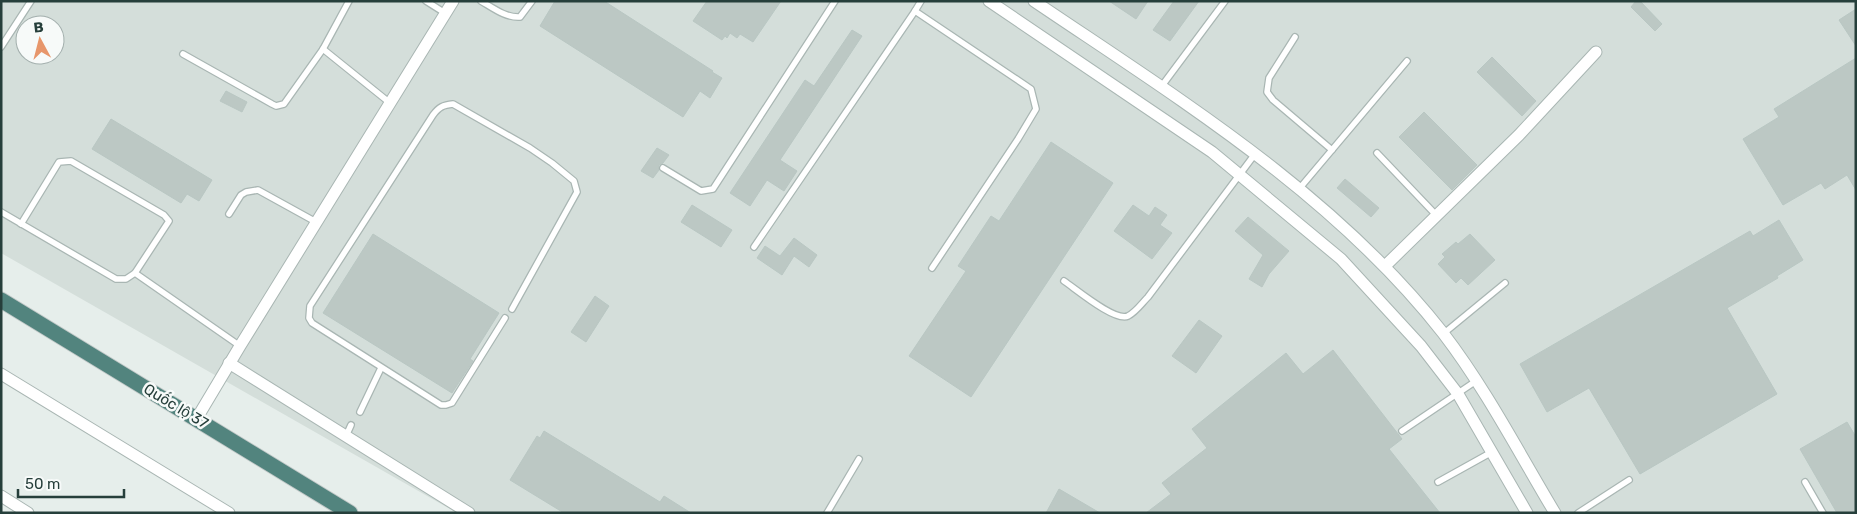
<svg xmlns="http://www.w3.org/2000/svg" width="1857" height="514" viewBox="0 0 1857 514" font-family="Rubik,sans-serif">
<rect width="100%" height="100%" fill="#e6eeeb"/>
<!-- built -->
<path fill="#d4deda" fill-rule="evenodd" d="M1,1H1856V513H457L1,253ZM25,25H55V55H25Z"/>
<!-- building -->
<g fill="#bcc8c4" stroke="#b9c7c3">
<polygon points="555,1 604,1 713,71 712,72 722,78 710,98 700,91 683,117 540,26"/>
<polygon points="707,1 781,1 753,42 740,34 737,38 730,33 727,38 725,36 722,40 693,21"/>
<polygon points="1109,1 1148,1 1136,19"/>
<polygon points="1174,1 1199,1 1170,41 1153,30"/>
<polygon points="1636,1 1640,1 1662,24 1655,31 1631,7"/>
<polygon points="1856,9 1856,46 1839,20"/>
<polygon points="852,30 862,36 780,160 797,171 784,191 767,180 750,206 730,193 805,80 814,86"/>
<polygon points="1492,57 1536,101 1522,116 1477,72"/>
<polygon points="1856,58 1856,190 1847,175 1825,189 1821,183 1783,205 1743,139 1779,117 1774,109"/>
<polygon points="226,91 247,102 242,112 220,101"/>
<polygon points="1424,112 1477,165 1452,190 1399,137"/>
<polygon points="111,119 212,180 199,201 187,194 181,203 92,149"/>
<polygon points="1051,142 1113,183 971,397 909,356 966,271 958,266 991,216 999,221"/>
<polygon points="657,148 669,155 663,163 659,165 659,170 653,178 641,171"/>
<polygon points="1345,179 1379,208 1371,217 1337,188"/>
<polygon points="692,205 732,230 721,247 681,222"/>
<polygon points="1133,205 1149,216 1155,207 1167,215 1160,225 1172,233 1152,259 1114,231"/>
<polygon points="1248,217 1289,251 1269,274 1262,287 1249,279 1263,255 1235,231"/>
<polygon points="1779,220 1803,260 1777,276 1778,278 1727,308 1777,394 1640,474 1589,388 1547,412 1520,364 1750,231 1753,236"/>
<polygon points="373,234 499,313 470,359 473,361 452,393 323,313"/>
<polygon points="1470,234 1495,260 1468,285 1461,278 1456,283 1438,264 1445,257 1442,254 1456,242 1458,244"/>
<polygon points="794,238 817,255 809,267 794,256 782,275 757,258 765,246 780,256"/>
<polygon points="595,296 609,306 586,342 571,332"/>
<polygon points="1199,320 1222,336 1196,373 1172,356"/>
<polygon points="1333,350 1402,439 1389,449 1440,513 1146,513 1171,494 1162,483 1207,448 1192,429 1286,353 1303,374"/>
<polygon points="1847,422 1856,437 1856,513 1837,513 1800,449"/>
<polygon points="544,431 660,502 664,496 691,513 564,513 510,480 537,436 540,438"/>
<polygon points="1059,489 1100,513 1046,513"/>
</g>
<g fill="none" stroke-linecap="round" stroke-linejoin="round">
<!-- service casing -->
<g stroke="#a9b6b3" stroke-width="8">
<g id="service">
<polyline points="426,1 445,13"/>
<path d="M481,1C493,8 506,18 520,17L532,1"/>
<polyline points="921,1 915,11 1031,89 1036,109 1018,139 932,268"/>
<polyline points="1295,37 1269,78 1267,92 1273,100 1332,150"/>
<polyline points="1,47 31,1"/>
<polyline points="323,49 390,103"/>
<polyline points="183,54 272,104 276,106 284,104 323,49 349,1"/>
<polyline points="1161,87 1225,1"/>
<polyline points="1377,153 1437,216"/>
<polyline points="663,168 701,191 713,189 835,1"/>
<polyline points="1299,189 1407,61"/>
<polyline points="1,212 116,279 126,279 135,273 240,346"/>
<polyline points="229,214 241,195 246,192 258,190 316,222"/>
<polyline points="21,224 59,162 71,161 164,215 169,221 135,273"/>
<polyline points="754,247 915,11"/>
<path d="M1064,281C1076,289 1115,322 1128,316C1136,312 1142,303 1148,297L1255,154"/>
<path d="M505,318L452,403L446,405H441L312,323L309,318L310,306L433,115C439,107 443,105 453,104L530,148L552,163L574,181L577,192L512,309"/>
<polyline points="1443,334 1505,283"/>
<polyline points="360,412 381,368"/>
<polyline points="1402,431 1476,381"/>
<polyline points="346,436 351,425"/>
<polyline points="1438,482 1492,452"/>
<polyline points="1805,482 1823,513"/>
<polyline points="827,513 859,459"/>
<polyline points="1578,513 1629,480"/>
</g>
</g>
<!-- minor casing -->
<g stroke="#a9b6b3" stroke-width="13">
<g id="minor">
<polyline points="989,1 1212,152 1341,259 1421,346 1458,394 1527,513"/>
<path d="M1034,1C1179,99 1334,194 1443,333C1486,389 1519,453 1555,513"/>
<polyline points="1385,266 1519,135 1596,52"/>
<polyline points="229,363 469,513"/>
<polyline points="1,374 229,513"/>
<polyline points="197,418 240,346 453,1"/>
<polyline points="1,496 28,513"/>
</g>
</g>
<!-- trunk casing -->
<g stroke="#c2c9c8" stroke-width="17">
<polyline id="trunk" points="1,300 350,513"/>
</g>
<!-- service -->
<use href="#service" stroke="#fff" stroke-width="5.5"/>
<!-- minor -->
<use href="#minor" stroke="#fff" stroke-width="11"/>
<!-- trunk -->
<use href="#trunk" stroke="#52847e" stroke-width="15"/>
</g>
<g text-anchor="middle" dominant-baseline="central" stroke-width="5" stroke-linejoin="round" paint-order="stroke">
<!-- street labels -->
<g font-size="15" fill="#263f3b" stroke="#f7faf9">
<text transform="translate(176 406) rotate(31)">Quốc lộ 37</text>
</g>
</g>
<!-- border -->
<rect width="1857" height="514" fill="none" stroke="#263f3b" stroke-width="5"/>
<!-- north arrow -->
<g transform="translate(40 40) rotate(353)"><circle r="24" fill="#f7faf9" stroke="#a3afad"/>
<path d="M0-4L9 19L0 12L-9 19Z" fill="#e7966b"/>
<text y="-8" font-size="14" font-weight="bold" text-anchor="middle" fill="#263f3b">B</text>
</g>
<!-- scale -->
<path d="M18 489v8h106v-8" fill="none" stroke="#263f3b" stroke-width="2.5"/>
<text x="25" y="489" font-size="15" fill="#263f3b" stroke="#f7faf9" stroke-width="4" paint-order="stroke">50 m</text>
</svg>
